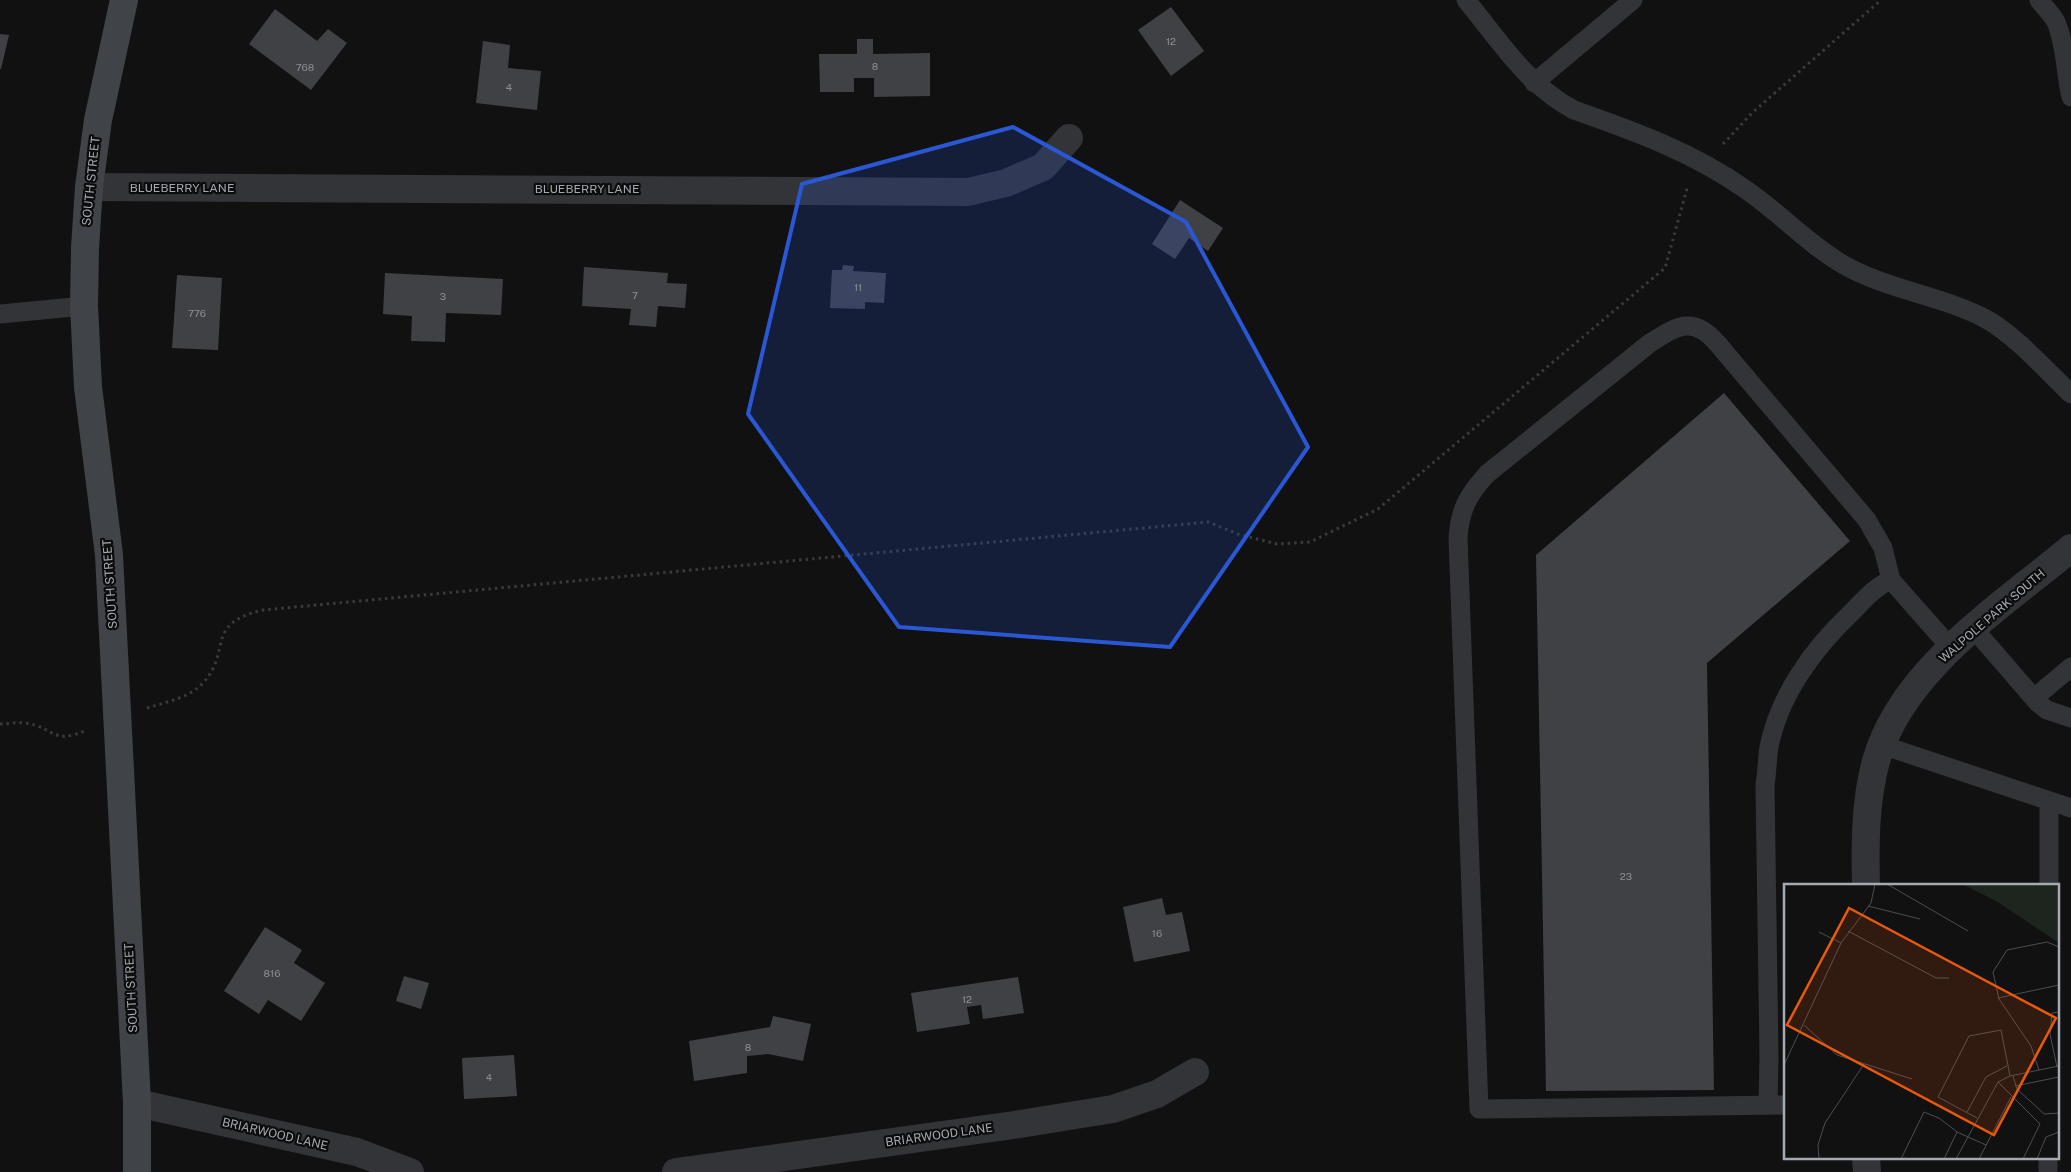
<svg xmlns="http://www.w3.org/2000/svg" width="2071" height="1172" viewBox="0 0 2071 1172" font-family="'Public Sans',sans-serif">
<rect width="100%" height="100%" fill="#111112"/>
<!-- building -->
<g fill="#404145">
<polygon points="1171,7 1204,51 1171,76 1138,30"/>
<polygon points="275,9 317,41 328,29 347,43 311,90 249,44"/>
<polygon points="0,34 9,35 1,69 0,69"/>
<polygon points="857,39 873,39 873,54 930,53 930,96 874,97 874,78 854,78 854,92 820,92 819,54 857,54"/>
<polygon points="483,41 510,45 508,68 541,71 537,110 476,103"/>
<polygon points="1180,200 1223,228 1208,251 1189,238 1175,259 1152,244"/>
<polygon points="843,265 854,266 853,271 886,273 884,303 865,302 865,309 830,308 832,270 842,270"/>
<polygon points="584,267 668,273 667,283 687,284 685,308 658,306 656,327 629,325 631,309 582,306"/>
<polygon points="385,273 503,279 501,315 446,313 445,342 411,341 412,316 383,314"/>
<polygon points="177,275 222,278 218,350 172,348"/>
<polygon points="1724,393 1850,541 1707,663 1714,1090 1546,1091 1536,555"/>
<polygon points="1162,898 1166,915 1182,912 1190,951 1134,962 1123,907"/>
<polygon points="265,927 302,950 294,963 325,983 301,1021 268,1000 259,1014 224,991"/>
<polygon points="404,976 429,983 421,1009 396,1001"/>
<polygon points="1018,977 1024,1013 983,1019 981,1005 967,1007 970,1024 917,1032 911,993"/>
<polygon points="773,1016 811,1024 803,1061 768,1054 747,1056 747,1073 694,1081 689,1041 770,1027"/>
<polygon points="514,1055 517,1096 464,1099 462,1058"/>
</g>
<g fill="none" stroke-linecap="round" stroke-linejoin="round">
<!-- path -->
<g stroke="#383b3e" stroke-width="3" stroke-dasharray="2.5 4" stroke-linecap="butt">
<polyline points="1723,144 1752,113 1881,0"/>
<path d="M147,708C166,702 189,698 203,683C233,650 203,624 263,610L1208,522L1238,534L1277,544L1310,542L1378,509L1665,268L1688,185"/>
<path d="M0,724C8,724 16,722 24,723C55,726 50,746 87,730"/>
</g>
<!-- lane -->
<g stroke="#323437" stroke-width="19">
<path d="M1466,0C1499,40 1527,85 1574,110C1634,131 1692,152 1745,189C1780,213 1808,244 1844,265C1888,290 1943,296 1986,319C2015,335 2047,371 2071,394"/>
<path d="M2039,0C2044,7 2052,14 2056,22C2066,45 2065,72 2071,97"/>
<polyline points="1534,83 1633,0"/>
<polyline points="0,314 84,306"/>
<polyline points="1974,629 2038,703 2047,710 2071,718"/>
<polyline points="2034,698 2071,667"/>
<polyline points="1882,745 2071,808"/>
<polyline points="2049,886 2049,802"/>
<path d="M1768,1105L1769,1057L1765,785C1767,773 1767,760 1769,747C1779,696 1813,649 1850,614C1863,601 1874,587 1891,580"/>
<path d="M1785,1105L1479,1109L1458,538C1460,509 1468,495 1487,474L1650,343C1677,326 1693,315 1717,343L1867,520L1883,548L1891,580L1951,648"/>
<polyline points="2048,1172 2048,1158"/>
</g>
<!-- street -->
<g stroke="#323437" stroke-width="28">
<polyline points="89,187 968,192 1006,183 1043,167 1069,138"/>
<path d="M1866,886C1865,845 1865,801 1876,761C1902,669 2002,606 2071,548"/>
<polyline points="137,1103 357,1152 410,1172"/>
<polyline points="1866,1158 1867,1172"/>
<polyline points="676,1172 1014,1125 1113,1109 1157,1094 1195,1072"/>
</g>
<!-- secondary -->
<polyline stroke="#404347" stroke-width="28" points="124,0 98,120 89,187 85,248 84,306 88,387 109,555 137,1103 137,1172"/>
</g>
<!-- marked area -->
<path fill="#2a57d4" fill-opacity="0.2" stroke="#2a57d4" stroke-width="4" stroke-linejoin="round" d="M1013,127L1186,222L1308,447L1170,647L899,627L748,414L802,184Z"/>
<g text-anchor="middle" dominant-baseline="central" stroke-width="4.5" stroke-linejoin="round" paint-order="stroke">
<!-- number labels -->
<g font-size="10" fill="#8a9097">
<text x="1171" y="41">12</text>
<text x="875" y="66">8</text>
<text x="305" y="67">768</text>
<text x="509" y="87">4</text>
<text x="858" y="287">11</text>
<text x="635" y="295">7</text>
<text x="443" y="296">3</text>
<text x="197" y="313">776</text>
<text x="1626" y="876">23</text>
<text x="1157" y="933">16</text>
<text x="272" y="973">816</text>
<text x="967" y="999">12</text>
<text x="748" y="1047">8</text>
<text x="489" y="1077">4</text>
</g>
<!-- street labels -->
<g font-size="12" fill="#a3aab2" stroke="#0c0c0d">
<text transform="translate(91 181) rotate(-84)">SOUTH STREET</text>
<text x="182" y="188">BLUEBERRY LANE</text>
<text x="587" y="189">BLUEBERRY LANE</text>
<text transform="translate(110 584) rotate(-94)">SOUTH STREET</text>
<text transform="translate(1992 616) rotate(-41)">WALPOLE PARK SOUTH</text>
<text transform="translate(131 988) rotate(-93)">SOUTH STREET</text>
<text transform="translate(275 1134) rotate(13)">BRIARWOOD LANE</text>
<text transform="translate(939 1135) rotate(-8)">BRIARWOOD LANE</text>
</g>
</g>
<!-- overview -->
<g transform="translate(1784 884)">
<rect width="275" height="275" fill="#111112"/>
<path d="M178,0H275V59L212,17Z" fill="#1d251e"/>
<path fill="none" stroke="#4b4e52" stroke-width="1" d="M103,0L184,47M84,22L136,35M64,47L152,94H165M35,48L57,59M214,114L275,101M20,141L53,171L128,195M0,181L57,59L87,19L91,0M273,183L266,150L268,129L275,128M255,186L247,162L215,115L209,88L223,66L263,58L275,63M229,192L233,205L260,230L275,229M214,198L256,240L239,275M231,202L275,193M183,228L202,193L223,182M193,234L154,213L185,152L217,146L226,192M35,275L34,261L41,239L80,180M117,275L140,228L155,234L173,248L202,261M160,275L173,248M172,275L214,198L226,192L275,182M195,275L227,213M253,275L262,253L275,248"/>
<path fill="#e8590c" fill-opacity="0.15" stroke="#e8590c" stroke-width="2.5" d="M65,24L272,134L210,251L3,141Z"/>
<rect width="275" height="275" fill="none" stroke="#a3aab2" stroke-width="2.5"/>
</g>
</svg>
